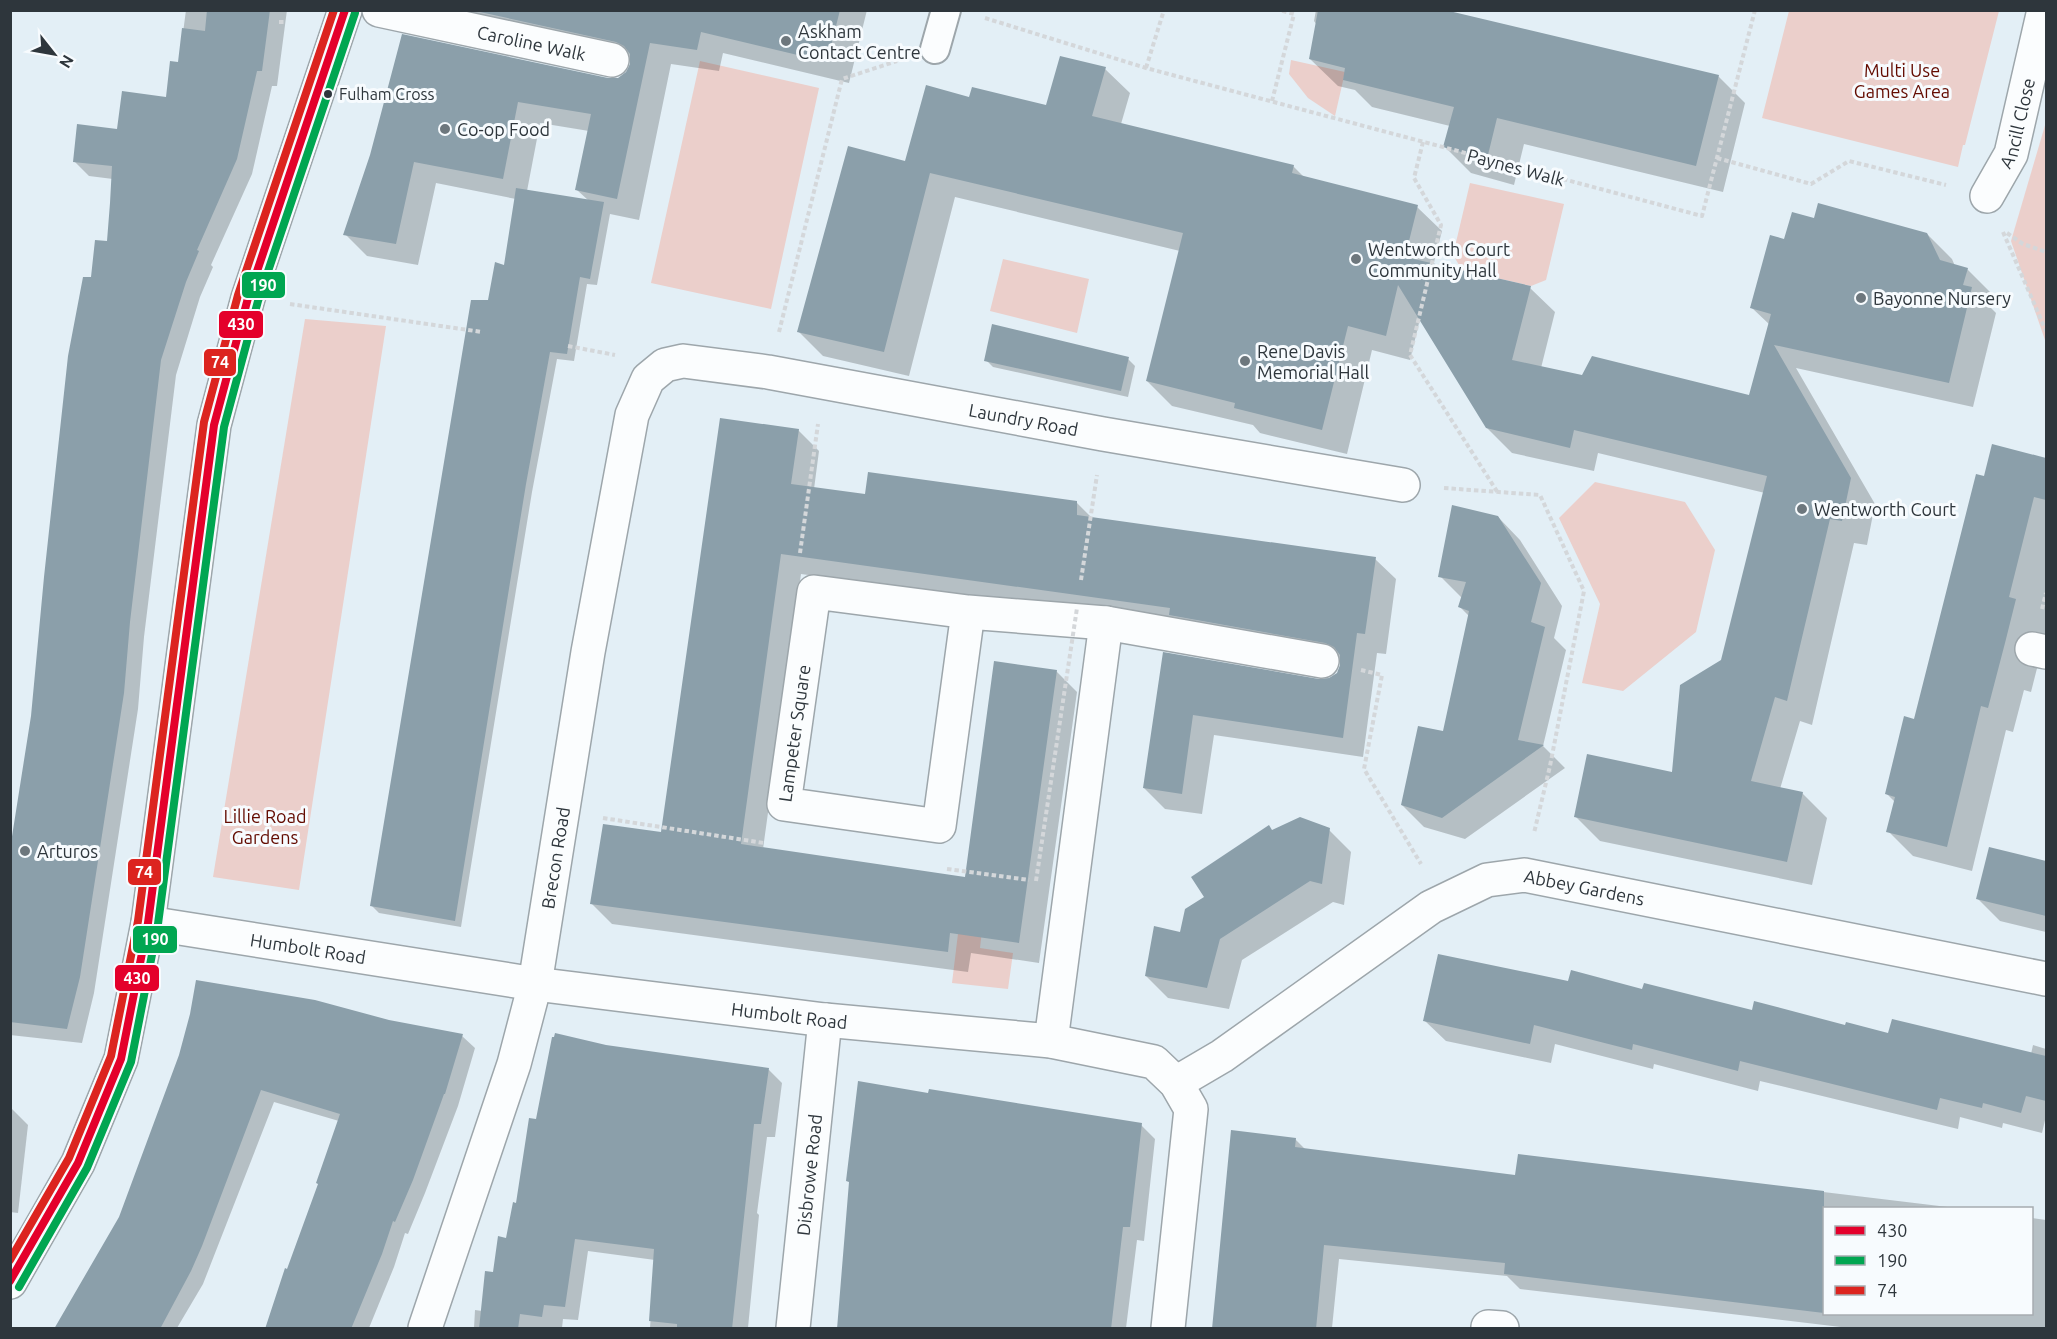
<svg xmlns="http://www.w3.org/2000/svg" width="2057" height="1339" viewBox="0 0 2057 1339" font-family="Ubuntu,sans-serif">
<rect width="100%" height="100%" fill="#e3eff6"/>
<!-- green -->
<g fill="#ebcfcb">
<polygon points="1789,11 1999,11 1965,145 1963,145 1958,167 1762,118"/>
<polygon points="1291,60 1345,72 1335,116 1308,98 1289,74"/>
<polygon points="700,61 819,88 771,309 651,283"/>
<polygon points="2046,122 2046,343 2011,241"/>
<polygon points="1470,183 1564,204 1546,280 1531,286 1462,270 1453,255"/>
<polygon points="1003,259 1089,279 1077,333 990,311"/>
<polygon points="305,319 386,326 299,890 213,877"/>
<polygon points="1595,482 1685,502 1715,550 1696,632 1623,691 1582,683 1600,604 1559,518"/>
<polygon points="964,884 987,887 980,948 1013,953 1008,989 952,983"/>
</g>
<!-- shadow -->
<g fill="#0003" fill-rule="evenodd">
<polygon points="186,10 287,10 277,86 272,86 252,174 211,265 213,267 200,297 176,375 144,637 138,709 94,993 82,1043 10,1035 10,863 33,717 92,278 108,242 113,179 89,176 75,162 167,99 179,63"/>
<path d="M434,10H867L849,83L723,53L719,71L671,64L639,220L610,214L597,285L587,284L574,361L557,359L532,492L461,927L379,913L372,906L490,302L506,266L516,199L436,183L418,265L367,256L345,234L371,155L398,53L609,80L618,79L627,74L631,61L445,21ZM540,123L589,131L577,190L589,201L527,191Z"/>
<polygon points="1316,10 1438,10 1718,76 1745,103 1723,192 1524,144 1514,185 1471,173 1444,146 1450,126 1372,107 1355,90 1338,86 1310,59 1317,25 1314,21"/>
<polygon points="1105,69 1130,93 1121,124 1293,166 1305,178 1417,207 1442,231 1433,266 1530,288 1555,312 1541,368 1583,376 1750,397 1770,325 1752,308 1785,241 1815,220 1927,234 1952,259 1955,266 1967,269 1992,294 1988,305 1996,313 1973,407 1796,368 1875,504 1867,545 1854,543 1812,725 1800,721 1780,789 1802,793 1827,818 1812,885 1600,841 1575,816 1673,773 1723,661 1765,493 1598,453 1594,471 1512,453 1487,428 1420,319 1410,360 1372,350 1347,454 1260,433 1253,425 1172,406 1147,381 1180,251 955,197 909,376 823,356 799,332 906,163 970,99 1047,106"/>
<polygon points="1128,359 1135,366 1128,397 993,367 986,360"/>
<polygon points="798,430 819,451 814,489 867,495 1077,503 1093,519 1375,559 1396,579 1386,654 1377,653 1363,757 1214,735 1202,814 1165,809 1144,788 1164,654 1319,681 1330,680 1338,674 1342,662 1191,635 1182,626 801,574 763,849 966,879 1056,671 1077,692 1039,963 971,953 968,972 612,924 591,903 662,834"/>
<polygon points="1994,446 2046,459 2046,633 2031,692 2024,690 2013,732 2006,730 1972,871 1913,856 1888,831 1895,802 1886,793 1915,721"/>
<polygon points="1498,517 1520,540 1562,606 1554,638 1566,650 1543,746 1565,768 1465,839 1424,827 1402,805 1444,733 1470,617 1460,607 1463,599 1440,576"/>
<polygon points="1329,830 1351,852 1344,905 1333,902 1242,960 1229,1009 1168,998 1146,976 1181,934 1206,897 1273,831"/>
<polygon points="1990,849 2046,863 2046,932 2000,921 1978,899"/>
<polygon points="1569,983 1643,991 1753,1012 1889,1035 2031,1054 2033,1045 2046,1049 2046,1116 2042,1133 2003,1123 2002,1128 1960,1117 1958,1129 1760,1081 1758,1091 1654,1064 1653,1069 1555,1044 1551,1063 1446,1041 1425,1021"/>
<polygon points="389,1021 462,1036 475,1048 458,1106 425,1193 408,1234 405,1233 394,1267 369,1328 267,1328 319,1185 339,1121 274,1102 203,1284 177,1328 56,1328 121,1218 180,1056"/>
<polygon points="606,1046 769,1070 782,1083 775,1137 767,1137 757,1213 759,1215 748,1328 650,1328 655,1260 588,1251 578,1320 563,1319 562,1328 474,1328 475,1310 482,1311 508,1240 537,1121"/>
<polygon points="930,1095 1141,1125 1155,1139 1144,1241 1137,1240 1126,1328 1019,1328"/>
<polygon points="10,1107 28,1125 18,1213 10,1212"/>
<polygon points="1295,1139 1306,1150 1516,1176 1519,1155 1956,1208 1824,1208 1824,1314 2032,1314 2032,1218 2046,1220 2046,1328 1849,1328 1520,1289 1507,1276 1339,1259 1332,1328 1214,1328"/>
</g>
<!-- building -->
<g fill="#8b9faa">
<polygon points="207,10 270,10 262,71 257,71 237,159 197,250 199,251 186,282 161,360 130,622 124,693 80,977 67,1029 10,1022 10,849 31,716 44,577 68,356 83,277 91,277 95,240 107,241 110,203 112,166 73,162 77,124 117,129 122,91 166,97 170,61 178,62 182,28 205,31"/>
<polygon points="471,10 840,10 827,62 701,32 697,50 650,43 617,199 575,190 591,114 518,102 503,179 414,162 396,244 343,235 370,155 402,34 608,78 618,78 626,72 630,64 630,54 624,46 616,42"/>
<polygon points="1318,10 1445,10 1719,75 1696,166 1497,118 1487,159 1443,147 1454,107 1343,80 1345,68 1309,59"/>
<polygon points="1060,56 1106,67 1092,116 1294,165 1292,173 1418,205 1405,257 1531,286 1512,360 1582,375 1592,356 1749,395 1771,314 1750,308 1770,235 1784,239 1792,212 1814,218 1818,203 1927,233 1940,260 1968,268 1963,285 1972,287 1949,383 1774,345 1851,478 1842,521 1830,519 1787,701 1775,697 1751,781 1803,792 1787,862 1574,817 1587,754 1672,772 1680,685 1721,660 1767,476 1574,430 1570,448 1486,428 1398,285 1386,336 1348,326 1322,430 1234,408 1235,403 1146,381 1183,233 930,173 884,352 797,332 848,146 905,161 926,85 969,97 972,87 1046,105"/>
<polygon points="516,188 604,202 590,279 580,277 567,354 550,352 526,484 455,921 370,906 471,300 488,300 495,262 504,265"/>
<polygon points="992,324 1129,357 1121,391 984,361"/>
<polygon points="720,418 799,429 791,484 865,494 868,472 1077,501 1077,515 1376,557 1365,634 1357,633 1343,738 1193,715 1182,794 1143,788 1163,652 1319,679 1329,678 1337,673 1340,665 1340,655 1334,647 1325,643 1169,615 1170,608 781,554 741,844 965,877 994,661 1057,670 1019,943 950,933 948,952 590,904 603,824 661,832"/>
<polygon points="1992,444 2046,458 2046,500 2034,497 2009,597 2016,599 2005,643 1988,708 1981,706 1947,847 1886,832 1895,797 1885,794 1904,716 1914,719 1976,474 1984,476"/>
<polygon points="1452,505 1498,516 1541,583 1531,622 1545,627 1518,740 1544,745 1442,818 1401,805 1418,726 1443,731 1469,611 1458,607 1466,582 1438,577"/>
<polygon points="1300,817 1330,828 1322,884 1310,881 1220,939 1207,988 1145,976 1154,926 1180,932 1185,909 1204,897 1191,877 1269,825 1272,830"/>
<polygon points="1989,847 2046,861 2046,916 1976,899"/>
<polygon points="1438,954 1568,981 1571,970 1642,989 1644,983 1752,1010 1754,1001 1845,1025 1846,1022 1888,1033 1892,1019 2046,1056 2046,1101 2026,1096 2021,1113 1983,1103 1982,1108 1940,1098 1937,1110 1740,1061 1738,1071 1633,1044 1632,1050 1534,1025 1530,1044 1423,1021"/>
<polygon points="196,980 315,1000 389,1020 463,1034 445,1094 444,1094 413,1180 395,1222 393,1221 382,1254 351,1329 265,1329 285,1268 287,1269 318,1184 316,1183 340,1114 261,1090 202,1246 191,1271 160,1329 54,1329 119,1217 179,1055 190,1014"/>
<polygon points="555,1033 606,1045 769,1068 761,1124 754,1124 732,1329 677,1329 677,1324 649,1321 654,1249 575,1239 565,1307 544,1305 542,1317 520,1314 518,1329 479,1329 485,1271 493,1272 498,1236 506,1238 513,1202 516,1203 529,1118 536,1119 552,1037 554,1037"/>
<polygon points="858,1081 928,1093 929,1089 1142,1123 1130,1227 1123,1227 1111,1329 837,1329 849,1182 846,1181"/>
<polygon points="1231,1130 1296,1138 1295,1147 1515,1175 1518,1154 1824,1191 1824,1313 1504,1274 1505,1263 1324,1245 1316,1329 1212,1329"/>
</g>
<g fill="none" stroke-linecap="round" stroke-linejoin="round">
<!-- service casing -->
<g stroke="#9da6ab" stroke-width="32">
<polyline id="service" points="935,49 946,10"/>
</g>
<!-- minor casing -->
<g stroke="#9da6ab" stroke-width="36">
<g id="minor">
<path id="s1" d="M379,10L612,60"/>
<path id="s2" d="M1987,196L2011,154L2044,10"/>
<path id="s3" d="M968,612L939,826L784,804L814,592L968,612L1106,623"/>
<polyline points="2032,649 2046,652"/>
<path id="s4" d="M148,923L535,984L825,1020L1051,1041L1154,1062L1176,1083L1191,1109L1168,1328"/>
<polyline points="1051,1041 1106,623 1322,661"/>
<path id="s5" d="M1176,1083L1222,1056L1431,907L1487,880L1524,875L2046,979"/>
<polyline points="1488,1327 1502,1328"/>
<path id="s6" d="M425,1328L514,1064L535,984L588,652L632,415L648,379L665,365L683,361L768,372L1103,434L1403,485"/>
<path id="s7" d="M793,1328L825,1020"/>
</g>
</g>
<!-- primary casing -->
<g stroke="#9da6ab" stroke-width="36">
<polyline id="primary" points="10,1282 78,1163 121,1059 148,923 214,425 248,298 345,10"/>
</g>
<!-- path -->
<g stroke="#d4d7da" stroke-width="4" stroke-dasharray="4.5 3" stroke-linecap="butt">
<polyline points="985,18 1146,68 1702,216 1755,10"/>
<polyline points="279,22 285,22"/>
<polyline points="1146,68 1164,10"/>
<polyline points="1272,101 1294,14 1279,10"/>
<polyline points="1423,142 1414,178 1441,225 1410,355 1498,493"/>
<polyline points="1717,158 1811,184 1849,161 1946,185"/>
<polyline points="2003,232 2046,331"/>
<polyline points="2007,233 2023,244 2046,252"/>
<polyline points="290,304 482,332"/>
<polyline points="779,332 842,79 897,61"/>
<polyline points="568,346 615,355"/>
<polyline points="1444,488 1540,495 1584,591 1550,766 1534,833"/>
<polyline points="800,553 818,424"/>
<polyline points="1081,580 1097,475"/>
<polyline points="2042,609 2046,593"/>
<polyline points="1361,670 1382,675 1364,769 1421,864"/>
<polyline points="603,818 764,843"/>
<polyline points="947,869 1029,880"/>
</g>
<!-- service -->
<use href="#service" stroke="#fbfdfe" stroke-width="28"/>
<!-- minor -->
<use href="#minor" stroke="#fbfdfe" stroke-width="33"/>
<!-- primary -->
<use href="#primary" stroke="#fbfdfe" stroke-width="33"/>
<!-- path-bridge -->
<polyline stroke="#d4d7da" stroke-width="4" stroke-dasharray="4.5 3" stroke-linecap="butt" points="1036,881 1077,608"/>
<!-- bus-1 casing -->
<g stroke="#f7fbfe" stroke-width="12">
<polyline id="bus-1" points="10,1281 78,1163 121,1059 148,923 214,425 248,298 345,10"/>
</g>
<!-- bus-2 casing -->
<g stroke="#f7fbfe" stroke-width="12">
<polyline id="bus-2" points="19,1287 87,1168 131,1062 158,924 224,427 258,301 355,13"/>
</g>
<!-- bus-3 casing -->
<g stroke="#f7fbfe" stroke-width="12">
<polyline id="bus-3" points="10,1260 69,1158 111,1056 138,921 204,422 238,295 334,10"/>
</g>
<!-- bus-1 -->
<use href="#bus-1" stroke="#e4002b" stroke-width="8"/>
<!-- bus-2 -->
<use href="#bus-2" stroke="#00a651" stroke-width="8"/>
<!-- bus-3 -->
<use href="#bus-3" stroke="#dc241f" stroke-width="8"/>
</g>
<!-- markers -->
<g fill="#6d777d" stroke="#f7fbfe" stroke-width="2">
<circle cx="786" cy="41" r="6"/>
<circle cx="445" cy="129" r="6"/>
<circle cx="1356" cy="259" r="6"/>
<circle cx="1861" cy="298" r="6"/>
<circle cx="1245" cy="361" r="6"/>
<circle cx="1802" cy="509" r="6"/>
<circle cx="25" cy="851" r="6"/>
</g>
<circle fill="#2e363c" stroke="#f7fbfe" stroke-width="2" cx="328" cy="94" r="5"/>
<g text-anchor="middle" dominant-baseline="central" stroke-width="6" stroke-linejoin="round" paint-order="stroke">
<!-- bus labels -->
<g font-size="16" fill="#2e363c" stroke="#f7fbfe" text-anchor="start">
<text x="339" y="94">Fulham Cross</text>
</g>
<!-- poi labels -->
<g font-size="18" fill="#2e363c" stroke="#f7fbfe" text-anchor="start">
<text x="798" y="31">Askham<tspan x="798" dy="21">Contact Centre</tspan></text>
<text x="457" y="129">Co-op Food</text>
<text x="1368" y="249">Wentworth Court<tspan x="1368" dy="21">Community Hall</tspan></text>
<text x="1873" y="298">Bayonne Nursery</text>
<text x="1257" y="351">Rene Davis<tspan x="1257" dy="21">Memorial Hall</tspan></text>
<text x="1814" y="509">Wentworth Court</text>
<text x="37" y="851">Arturos</text>
</g>
<!-- street labels -->
<g font-size="18" fill="#2e363c" stroke="#f7fbfe">
<text stroke="none"><textPath href="#s1" startOffset="156">Caroline Walk</textPath></text>
<text stroke="none"><textPath href="#s2" startOffset="80">Ancill Close</textPath></text>
<text transform="translate(1516 167) rotate(15)">Paynes Walk</text>
<text stroke="none"><textPath href="#s6" startOffset="1364">Laundry Road</textPath></text>
<text stroke="none"><textPath href="#s3" startOffset="444">Lampeter Square</textPath></text>
<text stroke="none"><textPath href="#s6" startOffset="489">Brecon Road</textPath></text>
<text stroke="none"><textPath href="#s5" startOffset="471">Abbey Gardens</textPath></text>
<text stroke="none"><textPath href="#s4" startOffset="162">Humbolt Road</textPath></text>
<text stroke="none"><textPath href="#s4" startOffset="648">Humbolt Road</textPath></text>
<text stroke="none"><textPath href="#s7" startOffset="154">Disbrowe Road</textPath></text>
</g>
<!-- park labels -->
<g font-size="18" fill="#630b00" stroke="#f7fbfe">
<text x="1902" y="70">Multi Use<tspan x="1902" dy="21">Games Area</tspan></text>
<text x="265" y="816">Lillie Road<tspan x="265" dy="21">Gardens</tspan></text>
</g>
</g>
<g stroke="#f7fbfe" stroke-width="2">
<rect x="241" y="271" width="45" height="28" rx="6" fill="#00a651"/>
<rect x="218" y="310" width="46" height="29" rx="6" fill="#e4002b"/>
<rect x="203" y="348" width="34" height="29" rx="6" fill="#dc241f"/>
<rect x="127" y="858" width="35" height="28" rx="6" fill="#dc241f"/>
<rect x="132" y="925" width="46" height="29" rx="6" fill="#00a651"/>
<rect x="114" y="964" width="46" height="28" rx="6" fill="#e4002b"/>
</g>
<g font-size="16" text-anchor="middle" font-weight="bold" fill="#fff">
<text x="263" y="291">190</text>
<text x="241" y="330">430</text>
<text x="220" y="368">74</text>
<text x="144" y="878">74</text>
<text x="155" y="945">190</text>
<text x="137" y="984">430</text>
</g>
<!-- border -->
<rect width="2057" height="1339" fill="none" stroke="#2e363c" stroke-width="24"/>
<!-- legend -->
<rect x="1823" y="1207" width="210" height="108" fill="#f7fbfe" stroke="#a7acb0" stroke-width="1.5"/>
<rect x="1835" y="1226" width="30" height="9" fill="#e4002b" stroke="#a7acb0" stroke-width="1.5"/>
<text x="1877" y="1237" font-size="18" fill="#2e363c">430</text>
<rect x="1835" y="1256" width="30" height="9" fill="#00a651" stroke="#a7acb0" stroke-width="1.5"/>
<text x="1877" y="1267" font-size="18" fill="#2e363c">190</text>
<rect x="1835" y="1286" width="30" height="9" fill="#dc241f" stroke="#a7acb0" stroke-width="1.5"/>
<text x="1877" y="1297" font-size="18" fill="#2e363c">74</text>
<!-- north arrow -->
<g transform="translate(54 54) rotate(121)" stroke="#f7fbfe" stroke-width="4.5" paint-order="stroke">
<path d="M0-4.5L10 22L0 15L-10 22Z" fill="#2e363c"/>
<text y="-9" font-size="16" font-weight="bold" text-anchor="middle" fill="#2e363c">N</text>
</g>
</svg>
